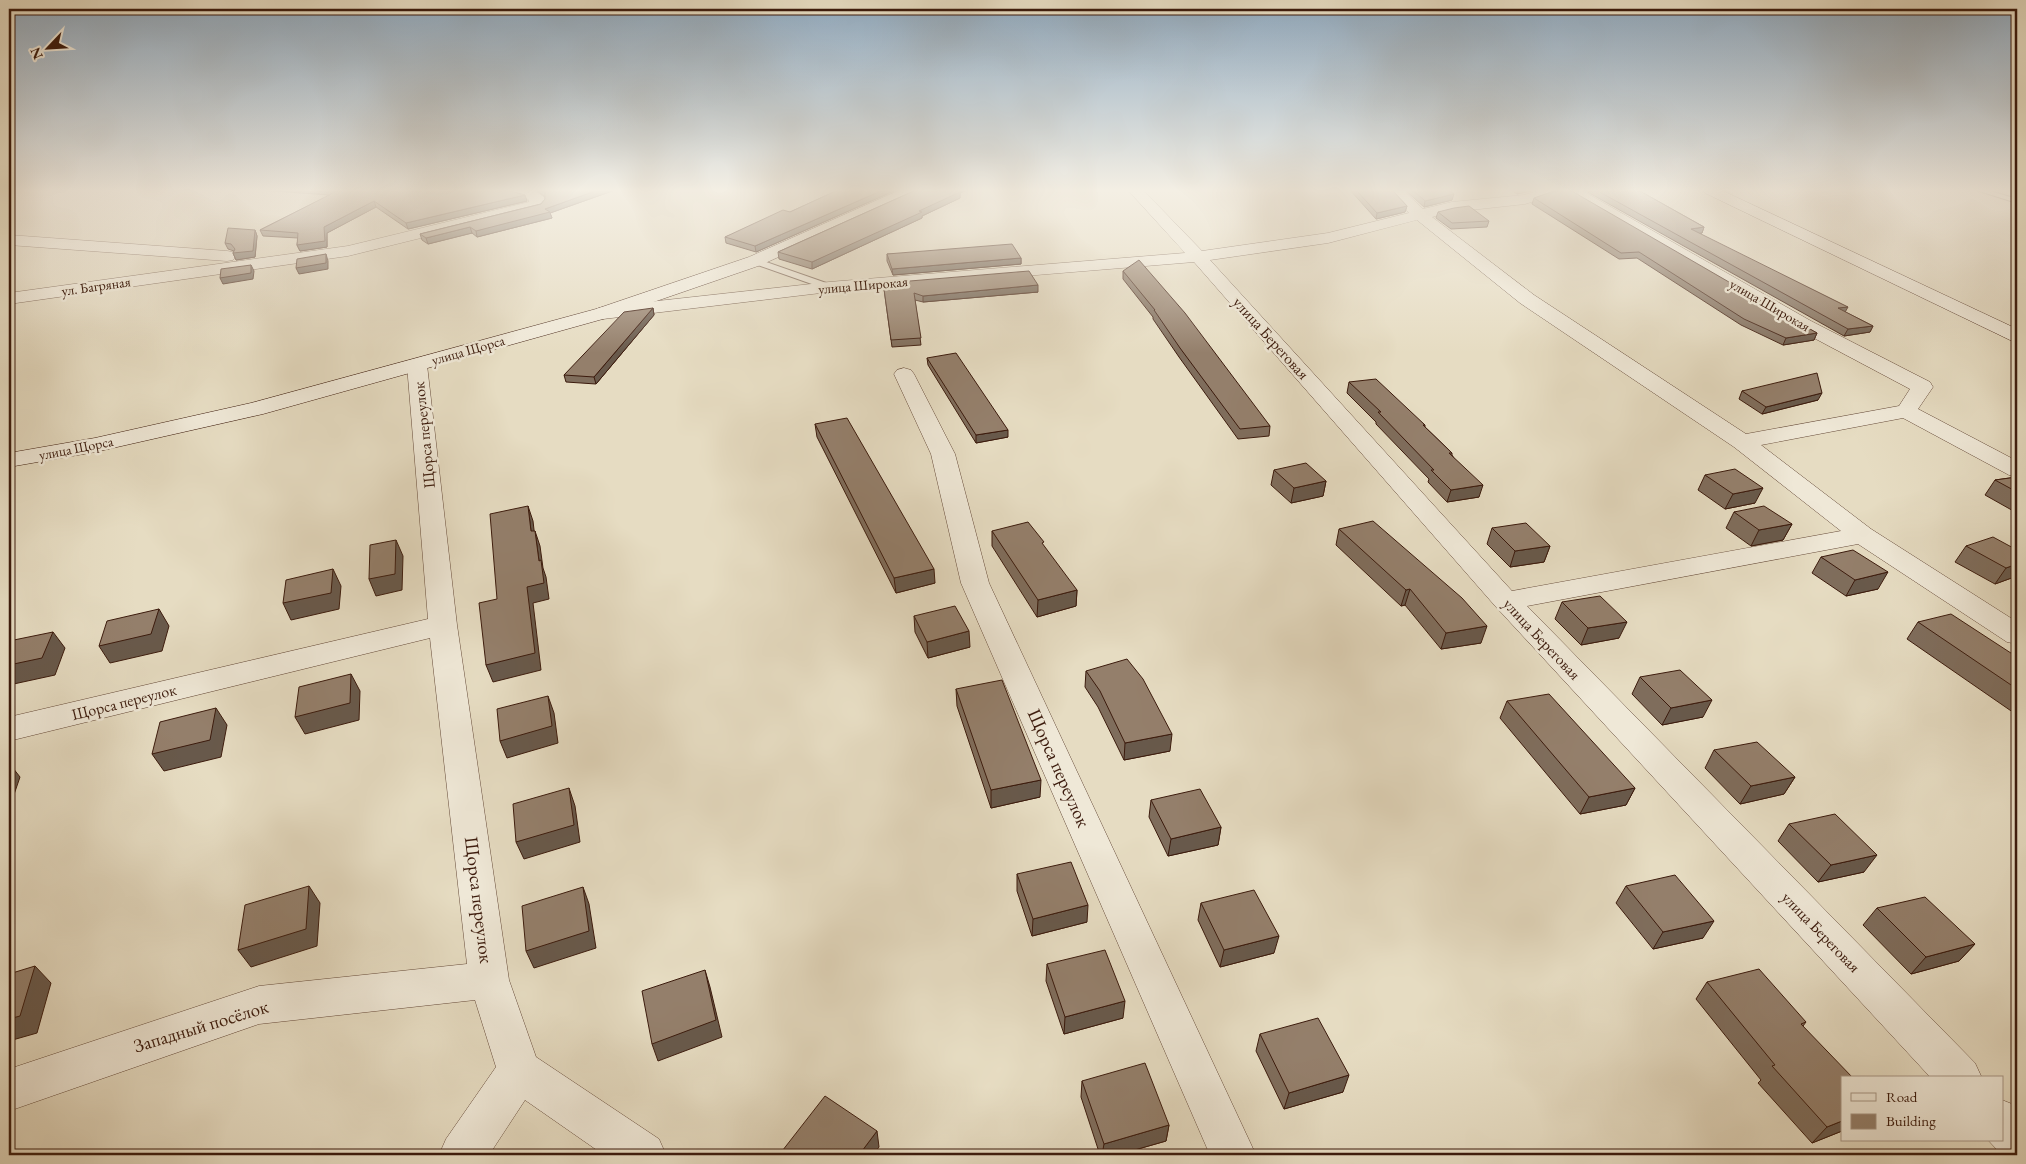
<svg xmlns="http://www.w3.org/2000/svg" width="2026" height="1164" viewBox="0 0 2026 1164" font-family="'EB Garamond',serif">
<rect width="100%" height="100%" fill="#e6dcc2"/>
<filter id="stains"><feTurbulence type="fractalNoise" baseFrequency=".004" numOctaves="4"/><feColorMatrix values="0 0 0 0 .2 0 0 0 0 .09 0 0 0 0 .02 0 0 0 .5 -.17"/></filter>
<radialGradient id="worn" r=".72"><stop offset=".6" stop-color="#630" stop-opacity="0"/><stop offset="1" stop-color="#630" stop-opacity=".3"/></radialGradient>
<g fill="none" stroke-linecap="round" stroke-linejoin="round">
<!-- lane casing -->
<g stroke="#664b3a" stroke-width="2">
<g id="lane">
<polygon points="1976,190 1987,190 2017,199 2017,203"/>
<polygon points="755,258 832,285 834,287 829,290 826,289 752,263 752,259"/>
</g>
</g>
<!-- street casing -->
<g stroke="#664b3a" stroke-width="1">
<g id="street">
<polygon points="505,190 534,190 545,198 545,205 542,208 348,256 9,304 9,293 348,246 529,202 529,200 525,197 507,193"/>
<path d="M1128,190H1143L1202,251L1328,233L1409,213L1388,190H1403L1423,209L1452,202L1524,195L1541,190H1563L1561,193L1525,204L1452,212L1432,217L1534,295L1746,434L1899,406L1910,389L1797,329L1566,193L1564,190H1581L1811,321L1930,382L1933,387L1918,409L2017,461V477L2009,475L1903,418L1761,445L1871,529L2017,622V644L2007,642L1858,544L1527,606L1975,1063L1982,1078H1931L1496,607L1194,262L829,292L603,319L596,317L594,313L596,309L603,307L829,282L1185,253ZM1417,220L1520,303L1734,447L1841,531L1512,591L1210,260L1328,243Z"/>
<polygon points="9,235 227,251 233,252 236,256 233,260 227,261 9,245"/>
<polygon points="417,359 424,361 427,365 457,625 509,980 536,1057 659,1139 666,1155 604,1155 525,1100 489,1155 439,1155 446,1139 496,1067 475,1000 259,1024 9,1111 9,1069 259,986 467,964 430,638 9,741 9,717 428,619 407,365 410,361"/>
<polygon points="904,368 911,370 914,374 955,454 989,583 1256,1155 1210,1155 961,583 931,454 894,374 897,370"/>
<polygon points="2002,1100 2017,1106 2017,1155 2001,1154 1988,1140 2002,1140"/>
</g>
</g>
<!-- secondary casing -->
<g stroke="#3c1b0d" stroke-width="1">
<g id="secondary">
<polygon points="900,190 919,190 917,193 761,265 610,317 263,414 95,452 9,467 9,453 95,438 251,403 596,309 749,257"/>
<polygon points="1703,190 1721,190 2017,329 2017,342 2010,340 1705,193"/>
</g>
</g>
<!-- lane -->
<use href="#lane" fill="#efe8d7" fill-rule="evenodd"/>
<!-- street -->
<use href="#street" fill="#efe8d7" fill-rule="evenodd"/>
<!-- secondary -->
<use href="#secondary" fill="#efe8d7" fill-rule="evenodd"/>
</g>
<!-- wall -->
<g fill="#7f6d5c" stroke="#3c1b0d">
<polygon points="259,190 507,190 527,201 408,229 376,207 327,233 327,247 300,251 297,245 298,238 263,236 260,230 330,195"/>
<polygon points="536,190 615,190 550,213 552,218 477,237 472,233 428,244 422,240 420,234 541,204 545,199 545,197"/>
<polygon points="838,190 896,190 756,252 726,243 725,237 790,212"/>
<polygon points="916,190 967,190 960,193 960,198 922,216 922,218 812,269 779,259 778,252"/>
<polygon points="1350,190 1392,190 1407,206 1405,212 1376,219"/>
<polygon points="1405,190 1449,190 1452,200 1424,207"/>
<polygon points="1511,190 1534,190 1517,194"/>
<polygon points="1584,190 1638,190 1704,227 1702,233 1700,234 1845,312 1873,326 1870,332 1844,336"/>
<polygon points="1534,198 1817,333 1814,340 1783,345 1741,325 1637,258 1619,259 1532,204"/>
<polygon points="1438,212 1489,221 1487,227 1451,229 1436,218"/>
<polygon points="255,230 257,236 255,257 236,260 233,253 234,251 228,249 225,243"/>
<polygon points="887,254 1021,258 1021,264 893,275 887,261"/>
<polygon points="1123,271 1270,426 1269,436 1238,439 1179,357 1153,319 1153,317 1123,279"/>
<polygon points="898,282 1038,292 923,302 915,300 921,345 892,347 884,289 898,288"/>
<polygon points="653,308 654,315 596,384 566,382 564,375"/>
<polygon points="927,358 1008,437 976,443 928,365"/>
<polygon points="1349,382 1425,425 1425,427 1452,453 1452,455 1479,497 1447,502 1428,482 1429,479 1376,424 1376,422 1347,393"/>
<polygon points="1742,391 1818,400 1762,414 1739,399"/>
<polygon points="815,424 935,583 896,593 817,437"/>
<polygon points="1274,470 1326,481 1323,496 1291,503 1271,485"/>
<polygon points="1705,475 1755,503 1725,509 1698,490"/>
<polygon points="2017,477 2017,513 1985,495 1995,480"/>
<polygon points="1734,512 1792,524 1783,540 1751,546 1726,528"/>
<polygon points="1492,528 1550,546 1544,562 1510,567 1487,544"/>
<polygon points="1339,529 1481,643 1441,649 1405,605 1401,606 1336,545"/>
<polygon points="992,531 1077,590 1076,606 1037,617 992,546"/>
<polygon points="1966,546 2017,550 2017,576 1995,584 1955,562"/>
<polygon points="1821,557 1878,589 1846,596 1812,573"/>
<polygon points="1562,602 1619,638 1581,645 1555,619"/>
<polygon points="914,616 970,647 928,658 915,632"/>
<polygon points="1918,622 2017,657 2017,715 1907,639"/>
<polygon points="1086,671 1170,751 1124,760 1098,707 1085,687"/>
<polygon points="1640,677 1703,717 1662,725 1632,694"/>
<polygon points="956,689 1040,797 991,808 957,706"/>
<polygon points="1507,701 1635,788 1626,805 1580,814 1500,718"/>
<polygon points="1714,750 1795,777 1784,794 1740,804 1705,768"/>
<polygon points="1151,800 1221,827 1218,845 1168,856 1149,817"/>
<polygon points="1789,824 1864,872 1818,882 1778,841"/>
<polygon points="1017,874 1087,922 1032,936 1017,891"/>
<polygon points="1626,886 1703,938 1653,949 1616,903"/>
<polygon points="1201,903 1274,953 1220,967 1198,920"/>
<polygon points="1877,908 1975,944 1959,961 1911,974 1863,925"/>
<polygon points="1047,964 1123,1018 1064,1034 1046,981"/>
<polygon points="1707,982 1806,1022 1803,1026 1842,1131 1812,1143 1758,1083 1761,1080 1696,999"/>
<polygon points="1260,1034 1343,1092 1284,1109 1256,1051"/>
<polygon points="1082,1081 1169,1125 1166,1141 1117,1155 1100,1155 1081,1097"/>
</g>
<!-- shaded-wall -->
<g fill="#68594b" stroke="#3c1b0d">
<polygon points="598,190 615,190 550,213 552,218 477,237 476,231 545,209"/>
<polygon points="883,190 896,190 756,252 755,246"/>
<polygon points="959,190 967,190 960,193 960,198 922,216 922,218 812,269 812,262"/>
<polygon points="1518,190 1534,190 1517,194"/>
<polygon points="1454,194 1452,200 1424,207 1425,201"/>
<polygon points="525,195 527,201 408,229 406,223"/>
<polygon points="374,201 376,207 327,233 327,247 300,251 297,245 324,227"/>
<polygon points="1407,206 1405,212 1376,219 1377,213"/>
<polygon points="470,227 472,233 428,244 426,238"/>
<polygon points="1704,227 1702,233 1688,235 1691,229"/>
<polygon points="255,230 257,236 255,257 236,260 233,253"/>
<polygon points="326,254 328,261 328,269 299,274 296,268"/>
<polygon points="1021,258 1021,264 893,275 892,269"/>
<polygon points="251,265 254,271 253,279 223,284 220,278"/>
<polygon points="1038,285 1038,292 923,302 923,296"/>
<polygon points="1848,307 1844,314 1838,308"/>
<polygon points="653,308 654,315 596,384 594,377"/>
<polygon points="1873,326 1870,332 1844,336 1848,329"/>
<polygon points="1817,333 1814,340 1783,345 1786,338"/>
<polygon points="1822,393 1818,400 1762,414 1766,407"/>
<polygon points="1008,430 1008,437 976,443 976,435"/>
<polygon points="1326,481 1323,496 1291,503 1294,488"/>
<polygon points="1483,485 1479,497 1447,502 1451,490"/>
<polygon points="1763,488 1755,503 1725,509 1733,494"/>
<polygon points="528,506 533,521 536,547 531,531"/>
<polygon points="1792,524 1783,540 1751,546 1759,530"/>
<polygon points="535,531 540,546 543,568 546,577 549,599 533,603 541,670 493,682 486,665 527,587 539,561"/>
<polygon points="396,540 403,556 402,590 376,596 369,579"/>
<polygon points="1550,546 1544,562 1510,567 1515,551"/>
<polygon points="2017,564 2017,576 1995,584 2006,568"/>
<polygon points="333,569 341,586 339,609 291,620 283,603"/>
<polygon points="934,569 935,583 896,593 894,578"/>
<polygon points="1888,572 1878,589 1846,596 1855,580"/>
<polygon points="1410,589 1405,605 1401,606 1406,590"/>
<polygon points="1077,590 1076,606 1037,617 1038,600"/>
<polygon points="159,609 169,626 162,651 110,663 99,646"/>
<polygon points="1627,622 1619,638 1581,645 1588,628"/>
<polygon points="1487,626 1481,643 1441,649 1446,633"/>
<polygon points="969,631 970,647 928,658 927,642"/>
<polygon points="53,632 65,648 55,675 9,685 9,665"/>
<polygon points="351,674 360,691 359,720 305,734 295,717"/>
<polygon points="548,696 554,713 558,743 507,758 500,741"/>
<polygon points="1712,700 1703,717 1662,725 1671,708"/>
<polygon points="216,708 227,725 221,757 164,771 152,754"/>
<polygon points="1172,734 1170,751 1124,760 1125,743"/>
<polygon points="9,763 20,777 9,809"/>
<polygon points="1795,777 1784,794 1740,804 1751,786"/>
<polygon points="1041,780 1040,797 991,808 991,790"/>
<polygon points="569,788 575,806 580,842 524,859 516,842"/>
<polygon points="1635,788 1626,805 1580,814 1589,797"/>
<polygon points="1221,827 1218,845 1168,856 1171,839"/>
<polygon points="1877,855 1864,872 1818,882 1831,865"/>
<polygon points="309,886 320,903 317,946 251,967 238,950"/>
<polygon points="583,887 589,904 596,948 534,968 526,951"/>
<polygon points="1088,905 1087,922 1032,936 1033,919"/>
<polygon points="1714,921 1703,938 1653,949 1663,932"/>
<polygon points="1279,936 1274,953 1220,967 1224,950"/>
<polygon points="1975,944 1959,961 1911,974 1926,957"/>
<polygon points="35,966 51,983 37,1033 9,1041 9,1019"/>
<polygon points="705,970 710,987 722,1037 658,1061 652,1044"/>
<polygon points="1125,1001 1123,1018 1064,1034 1065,1017"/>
<polygon points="1349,1075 1343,1092 1284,1109 1289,1093"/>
<polygon points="1842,1121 1842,1131 1812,1143 1827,1127"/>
<polygon points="1169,1125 1166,1141 1117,1155 1102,1155 1104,1144"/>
<polygon points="877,1131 879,1147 873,1155 859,1155"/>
</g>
<!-- building -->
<g fill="#947f6b" stroke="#3c1b0d">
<polygon points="337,190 507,190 525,195 406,223 374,201 324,227 325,241 297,245 298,233 260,230 339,190"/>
<polygon points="542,190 598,190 545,209 550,212 476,231 470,227 426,238 420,234 541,204 545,199 545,192"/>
<polygon points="838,190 883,190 755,246 725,237 783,210 790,212"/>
<polygon points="916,190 959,190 960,192 919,211 922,212 812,262 778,252"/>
<polygon points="1356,190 1392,190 1407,206 1377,213"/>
<polygon points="1413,190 1449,190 1454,194 1425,201"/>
<polygon points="1557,190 1570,190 1817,333 1786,338 1744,319 1639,252 1621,253 1534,198"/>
<polygon points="1596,190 1638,190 1704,227 1691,229 1848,307 1838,308 1873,326 1848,329"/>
<polygon points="1469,206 1489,221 1452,223 1438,212 1454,208"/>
<polygon points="228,228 255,230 253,251 233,253 235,249 231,244 225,243"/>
<polygon points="1012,244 1021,258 892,269 887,254"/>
<polygon points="326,254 326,263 296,268 297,259"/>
<polygon points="1139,260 1185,313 1270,426 1240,429 1180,348 1154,310 1155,310 1123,271"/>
<polygon points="251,265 251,273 220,278 221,269"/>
<polygon points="1029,271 1038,285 923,296 914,293 921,338 891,340 884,289 900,288 898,282"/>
<polygon points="653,308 594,377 564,375 624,312"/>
<polygon points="956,353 1008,430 976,435 927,358"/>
<polygon points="1817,373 1822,393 1766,407 1742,391"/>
<polygon points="1376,379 1425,425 1423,425 1452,453 1449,453 1483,485 1451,490 1431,470 1434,470 1378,412 1381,412 1349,382"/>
<polygon points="847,418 934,569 894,578 815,424"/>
<polygon points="1306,463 1326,481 1294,488 1274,470"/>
<polygon points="1735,469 1763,488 1733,494 1705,475"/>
<polygon points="2017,477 2017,492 1995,480"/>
<polygon points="528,506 531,531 535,531 539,561 541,560 544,583 527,587 535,653 486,665 479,603 497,599 490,514"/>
<polygon points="1764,506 1792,524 1759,530 1734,512"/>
<polygon points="1373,521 1462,598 1487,626 1446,633 1410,589 1406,590 1339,529"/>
<polygon points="1028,522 1044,542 1042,543 1077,590 1038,600 992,531"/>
<polygon points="1526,523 1550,546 1515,551 1492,528"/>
<polygon points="1993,537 2017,550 2017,564 2006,568 1966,546"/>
<polygon points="396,540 395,574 369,579 370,545"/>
<polygon points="1853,550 1888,572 1855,580 1821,557"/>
<polygon points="333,569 331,593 283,603 286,580"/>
<polygon points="1600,596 1627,622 1588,628 1562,602"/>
<polygon points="955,606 969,631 927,642 914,616"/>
<polygon points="159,609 151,634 99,646 107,621"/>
<polygon points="1951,614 2017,657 2017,689 1918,622"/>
<polygon points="53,632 42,658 9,665 9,641"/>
<polygon points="1127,659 1143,679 1172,734 1125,743 1100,691 1086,671"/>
<polygon points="1680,670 1712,700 1671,708 1640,677"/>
<polygon points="351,674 350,703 295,717 299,687"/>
<polygon points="1002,680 1041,780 991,790 956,689"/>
<polygon points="1549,694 1635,788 1589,797 1507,701"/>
<polygon points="548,696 552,726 500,741 497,709"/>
<polygon points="216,708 210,740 152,754 160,722"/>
<polygon points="1757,742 1795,777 1751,786 1714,750"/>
<polygon points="569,788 574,825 516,842 513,804"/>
<polygon points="1200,789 1221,827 1171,839 1151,800"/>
<polygon points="1835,814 1877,855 1831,865 1789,824"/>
<polygon points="1071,862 1088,905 1033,919 1017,874"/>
<polygon points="1675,875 1714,921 1663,932 1626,886"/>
<polygon points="309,886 306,929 238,950 245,905"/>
<polygon points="583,887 589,931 526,951 522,906"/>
<polygon points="1254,890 1279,936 1224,950 1201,903"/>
<polygon points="1925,897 1975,944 1926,957 1877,908"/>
<polygon points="1105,950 1125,1001 1065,1017 1047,964"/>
<polygon points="35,966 20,1016 9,1019 9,974"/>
<polygon points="1759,969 1806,1022 1801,1024 1853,1078 1842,1078 1842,1121 1827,1127 1772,1066 1775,1065 1707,982"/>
<polygon points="705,970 716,1020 652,1044 642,991"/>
<polygon points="1318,1018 1349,1075 1289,1093 1260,1034"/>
<polygon points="1145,1063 1169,1125 1104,1144 1082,1081"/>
<polygon points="825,1096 877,1131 859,1155 779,1155"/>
</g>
<!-- sky -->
<linearGradient id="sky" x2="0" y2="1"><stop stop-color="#90aac0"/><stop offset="0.54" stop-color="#f4efe4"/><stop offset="1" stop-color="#f4efe4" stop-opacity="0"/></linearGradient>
<rect width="2026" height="353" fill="url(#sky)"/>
<g text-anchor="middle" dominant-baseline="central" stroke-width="5" stroke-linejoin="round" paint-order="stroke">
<!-- far-street labels -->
<g font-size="14" fill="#3c1b0d" stroke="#efe8d7">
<text transform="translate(863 285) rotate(-5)">улица Широкая</text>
<text transform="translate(96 286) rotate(-8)">ул. Багряная</text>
<text transform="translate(1770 305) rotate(30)">улица Широкая</text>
<text transform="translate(468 350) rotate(-16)">улица Щорса</text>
<text transform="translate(76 448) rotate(-11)">улица Щорса</text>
</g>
<!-- street labels -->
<g font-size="16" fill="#3c1b0d" stroke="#efe8d7">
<text transform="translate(1271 338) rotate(48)">улица Береговая</text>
<text transform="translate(424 435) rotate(-96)">Щорса переулок</text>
<text transform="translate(1542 639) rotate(47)">улица Береговая</text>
<text transform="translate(124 702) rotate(-14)">Щорса переулок</text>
<text transform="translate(1821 932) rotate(46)">улица Береговая</text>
</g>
<!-- near-street labels -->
<g font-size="19" fill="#3c1b0d" stroke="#efe8d7">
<text transform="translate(1059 768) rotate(66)">Щорса переулок</text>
<text transform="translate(479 900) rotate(83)">Щорса переулок</text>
<text transform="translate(201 1026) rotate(-17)">Западный посёлок</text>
</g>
</g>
<!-- margin -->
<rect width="2026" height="1164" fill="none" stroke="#e6dcc2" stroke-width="30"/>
<rect x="10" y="10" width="2006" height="1144" fill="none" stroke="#3c1b0d" stroke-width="2.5"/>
<rect x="15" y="15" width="1996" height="1134" fill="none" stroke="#3c1b0d"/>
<!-- legend -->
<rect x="1841" y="1076" width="162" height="65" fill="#efe8d7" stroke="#a79686"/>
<rect x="1851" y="1093" width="25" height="8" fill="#efe8d7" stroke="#a79686"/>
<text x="1886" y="1102" font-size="15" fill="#3c1b0d">Road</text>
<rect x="1851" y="1114" width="25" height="15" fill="#947f6b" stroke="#a79686"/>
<text x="1886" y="1126" font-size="15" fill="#3c1b0d">Building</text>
<!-- north arrow -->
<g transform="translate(48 48) rotate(245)" stroke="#efe8d7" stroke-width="4" paint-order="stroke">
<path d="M0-4L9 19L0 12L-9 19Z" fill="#3c1b0d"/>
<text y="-8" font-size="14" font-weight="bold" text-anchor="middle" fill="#3c1b0d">N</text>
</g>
<rect width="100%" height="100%" filter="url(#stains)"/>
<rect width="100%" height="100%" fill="url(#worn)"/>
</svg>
